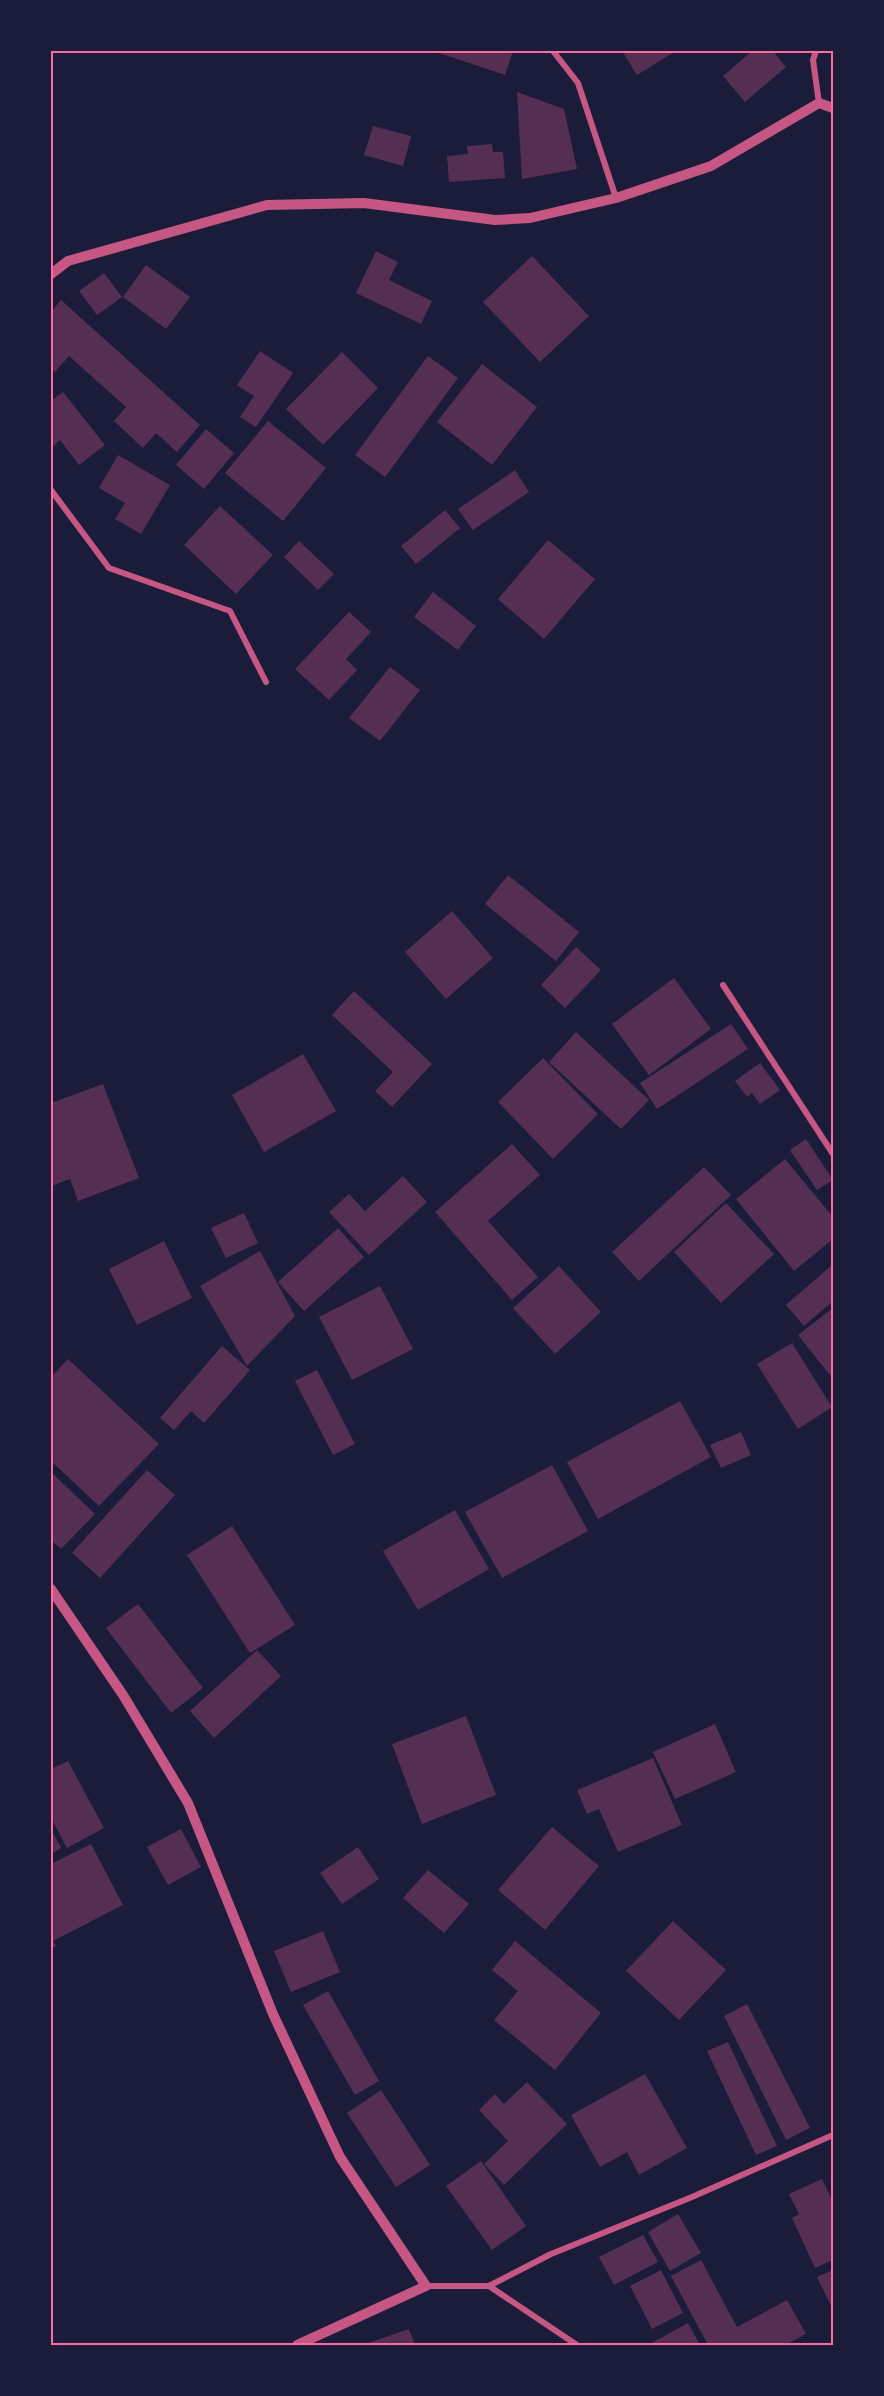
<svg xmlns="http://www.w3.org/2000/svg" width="884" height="2396" viewBox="0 0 884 2396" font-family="'Fira Sans Condensed',sans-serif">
<rect width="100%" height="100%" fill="#1b1b3a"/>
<!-- building -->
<g fill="#542f53">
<polygon points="433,51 513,51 505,75"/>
<polygon points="622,51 676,51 637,75"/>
<polygon points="752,51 773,51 786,67 745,102 723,76"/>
<polygon points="517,92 564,109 577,169 522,179"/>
<polygon points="373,126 411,136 403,166 364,155"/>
<polygon points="492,144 493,152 503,152 505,178 449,182 447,156 468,154 467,146"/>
<polygon points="376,251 398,262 389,280 432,301 421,324 356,293"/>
<polygon points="532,256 589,316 540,362 483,302"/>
<polygon points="146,265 190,297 166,329 123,297"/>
<polygon points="104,273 122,297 97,315 79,291"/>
<polygon points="61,300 200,425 177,452 156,433 143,448 114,421 126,407 69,356 55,372 51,368 51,312"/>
<polygon points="260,351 293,373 256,427 240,417 254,396 237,385"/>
<polygon points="342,352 378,388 323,445 286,409"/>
<polygon points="428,356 458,378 385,477 355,455"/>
<polygon points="482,364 537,407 492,465 437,422"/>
<polygon points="63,392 105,445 79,465 60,440 51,448 51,401"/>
<polygon points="268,421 326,468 283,521 225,473"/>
<polygon points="206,429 234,453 204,489 176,465"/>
<polygon points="118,455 170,485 141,534 115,519 125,503 99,488"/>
<polygon points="515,470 529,492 473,530 458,509"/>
<polygon points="220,506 273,555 236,594 184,545"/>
<polygon points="445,510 460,528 416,564 401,546"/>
<polygon points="548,540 595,579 544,639 498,599"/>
<polygon points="299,541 334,574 318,590 284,557"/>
<polygon points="433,592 476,626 458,650 414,617"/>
<polygon points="349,612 371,632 346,659 357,670 329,700 295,669"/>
<polygon points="390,667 420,690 380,741 349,718"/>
<polygon points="508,875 579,932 556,961 485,904"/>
<polygon points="452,911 493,958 446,999 405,952"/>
<polygon points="576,947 601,970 565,1008 541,985"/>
<polygon points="674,978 711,1029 649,1075 612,1024"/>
<polygon points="354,991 432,1064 392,1107 375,1091 393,1072 332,1015"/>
<polygon points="731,1024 748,1049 657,1109 640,1083"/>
<polygon points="576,1032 649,1100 621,1129 549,1062"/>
<polygon points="303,1054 336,1111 264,1152 232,1095"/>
<polygon points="543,1058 598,1114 553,1159 498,1102"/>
<polygon points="760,1063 780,1090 760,1104 752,1093 747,1097 735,1081"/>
<polygon points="103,1084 139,1178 78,1201 70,1179 51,1186 51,1103"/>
<polygon points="806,1139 833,1180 817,1190 790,1150"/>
<polygon points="512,1144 540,1175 488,1221 538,1277 512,1300 435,1212"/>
<polygon points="785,1159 833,1217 833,1239 794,1271 736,1199"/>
<polygon points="704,1167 731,1195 639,1281 612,1252"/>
<polygon points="403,1176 427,1202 369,1255 329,1212 349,1194 365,1211"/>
<polygon points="726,1203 774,1254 721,1303 674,1252"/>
<polygon points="244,1213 258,1243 226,1258 211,1228"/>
<polygon points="338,1228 364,1257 304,1311 278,1282"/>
<polygon points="164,1241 192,1298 137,1325 109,1269"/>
<polygon points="260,1251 295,1316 247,1366 200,1286"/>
<polygon points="833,1264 833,1301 804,1326 786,1305"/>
<polygon points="559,1266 601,1312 555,1354 513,1308"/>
<polygon points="380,1286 413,1349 352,1380 319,1317"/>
<polygon points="833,1308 833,1379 798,1335"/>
<polygon points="792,1343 832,1407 798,1429 757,1364"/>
<polygon points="222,1346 250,1370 204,1423 191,1411 174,1430 160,1418"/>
<polygon points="68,1359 159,1444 99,1506 51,1461 51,1377"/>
<polygon points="317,1370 355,1444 333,1455 295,1381"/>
<polygon points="680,1401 711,1457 598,1519 567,1462"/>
<polygon points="741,1432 751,1455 721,1468 710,1445"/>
<polygon points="552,1465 588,1531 502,1578 465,1512"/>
<polygon points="147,1470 175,1495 100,1578 72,1553"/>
<polygon points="51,1472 95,1514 61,1549 51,1540"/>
<polygon points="455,1510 489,1569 418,1610 383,1551"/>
<polygon points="232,1526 295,1625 250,1653 187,1555"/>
<polygon points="138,1604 203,1688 171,1713 106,1628"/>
<polygon points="257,1650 281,1676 214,1738 190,1711"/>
<polygon points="466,1716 496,1795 422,1824 392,1744"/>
<polygon points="715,1724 736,1772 675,1799 653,1752"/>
<polygon points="653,1758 682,1825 618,1852 599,1809 587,1814 577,1790"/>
<polygon points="68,1761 104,1828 67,1848 51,1818 51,1769"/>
<polygon points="552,1827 599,1866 545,1930 498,1890"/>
<polygon points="51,1829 61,1848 51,1854"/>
<polygon points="181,1829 201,1867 168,1885 147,1847"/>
<polygon points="91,1844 123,1905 53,1941 56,1946 51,1949 51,1864"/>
<polygon points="358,1847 379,1879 342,1904 320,1873"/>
<polygon points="428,1870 469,1904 444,1933 403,1898"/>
<polygon points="673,1921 726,1970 679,2020 626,1971"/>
<polygon points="323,1931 340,1972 291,1992 274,1951"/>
<polygon points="515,1941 601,2013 555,2070 494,2020 518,1991 492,1970"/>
<polygon points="328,1991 379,2081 355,2095 303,2005"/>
<polygon points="747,2004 810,2128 786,2140 724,2016"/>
<polygon points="728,2042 777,2146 756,2155 707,2051"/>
<polygon points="645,2074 687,2148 639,2175 627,2152 600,2167 571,2115"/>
<polygon points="527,2082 567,2124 504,2185 484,2164 508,2141 479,2110 495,2094 504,2104"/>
<polygon points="381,2090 430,2165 396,2187 347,2113"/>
<polygon points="481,2161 526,2226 492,2250 446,2186"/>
<polygon points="822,2179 833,2202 833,2260 815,2268 792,2218 799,2214 789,2194"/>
<polygon points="678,2214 701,2253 670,2271 648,2232"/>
<polygon points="643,2235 658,2262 614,2285 599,2257"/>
<polygon points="701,2260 737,2327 787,2300 806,2334 785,2345 708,2345 671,2276"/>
<polygon points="661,2270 683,2313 652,2329 630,2286"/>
<polygon points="833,2270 833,2310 817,2277"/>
<polygon points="688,2323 700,2345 648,2345"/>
<polygon points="409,2329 415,2345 362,2345"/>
</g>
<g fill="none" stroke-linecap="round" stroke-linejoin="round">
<!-- minor -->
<g stroke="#c65784" stroke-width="6">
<polyline points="553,51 578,83 616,198"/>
<polyline points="816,51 813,60 819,103"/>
<polyline points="51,490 109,568 230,611 266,682"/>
<polyline points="723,985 833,1154"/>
<polyline points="426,2286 489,2286 551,2254 692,2197 833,2135"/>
<polyline points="489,2286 577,2345"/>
</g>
<!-- tertiary -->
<g stroke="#c65784" stroke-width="10">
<polyline points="51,274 68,261 267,205 364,203 495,220 530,218 616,198 711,166 819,103 833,108"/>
<polyline points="51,1589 123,1695 188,1803 273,2014 340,2157 426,2286 297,2345"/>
</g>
</g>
<!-- border -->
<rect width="884" height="2396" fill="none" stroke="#1b1b3a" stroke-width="105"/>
<rect x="52" y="52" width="780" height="2292" fill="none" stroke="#ff6b9d" stroke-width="2"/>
</svg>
